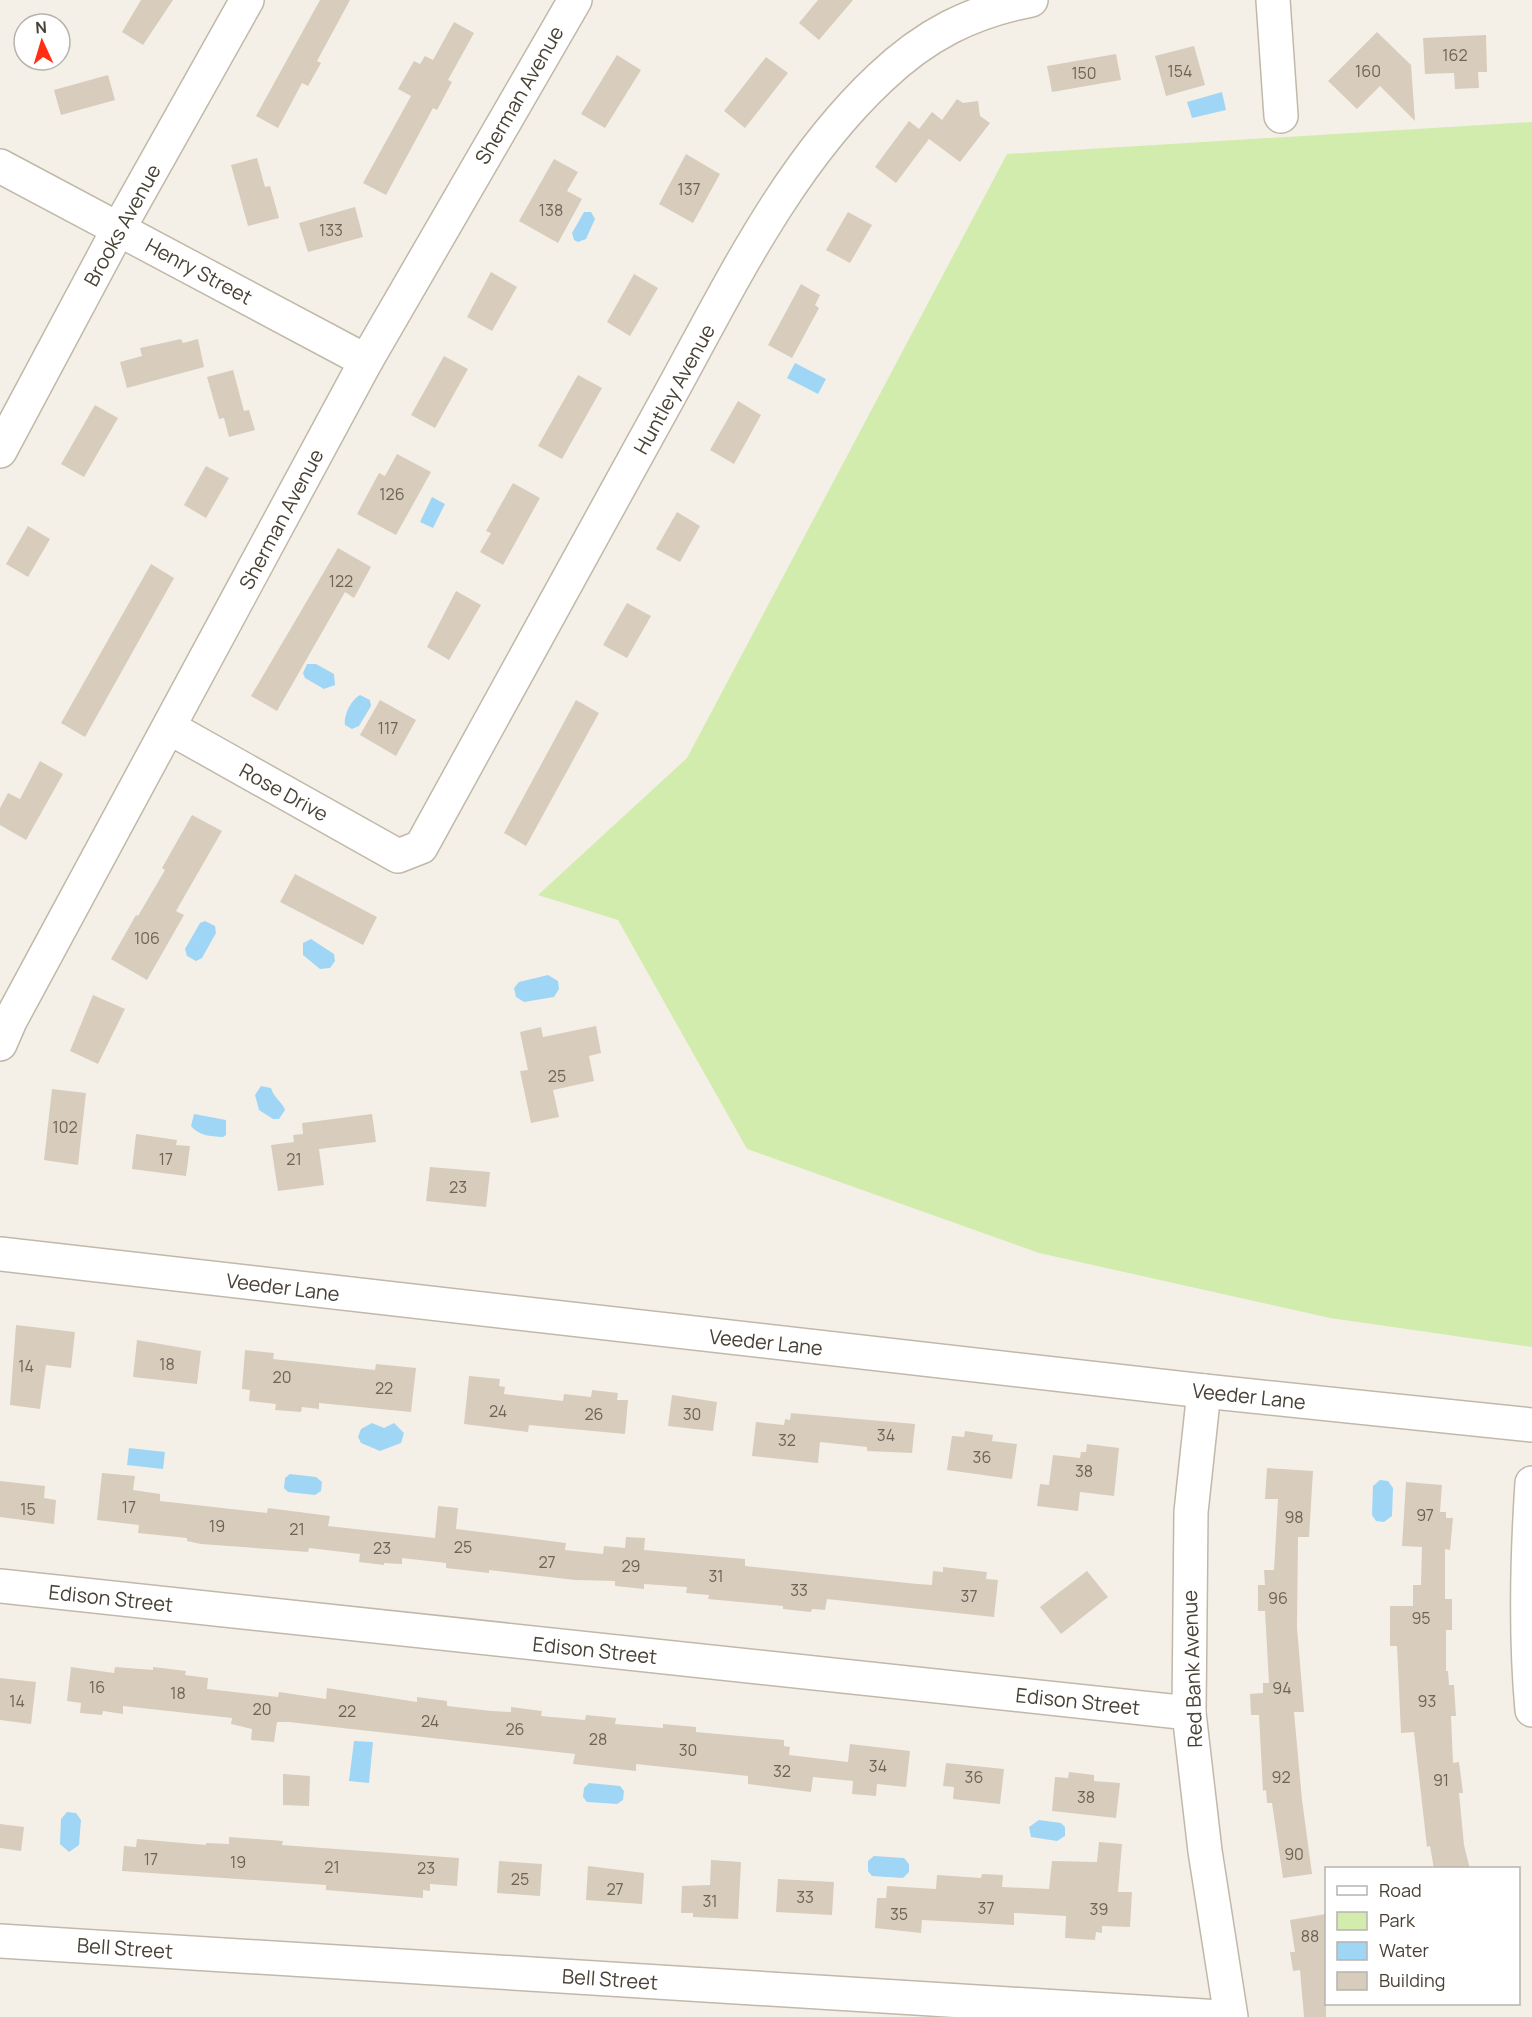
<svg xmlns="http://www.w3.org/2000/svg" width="1532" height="2017" viewBox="0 0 1532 2017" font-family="Manrope,sans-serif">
<rect width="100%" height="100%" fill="#f5f0e7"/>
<!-- green -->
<polygon fill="#d2ecad" points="1532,122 1532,1347 1330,1318 1039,1253 747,1149 618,920 538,895 687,758 1007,154"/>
<!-- water -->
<g fill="#9fd6f6">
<polygon points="1222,92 1226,110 1192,118 1187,102"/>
<polygon points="584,212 591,212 595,219 586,239 578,242 574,240 572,233"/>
<polygon points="795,363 826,379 818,394 787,378"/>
<polygon points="432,497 445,504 433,528 420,522"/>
<polygon points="307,664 316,664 334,674 335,685 324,689 305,678 303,673"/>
<path d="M360,695L370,700L371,706L359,726L352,729L345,725C343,715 352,699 360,695Z"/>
<polygon points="205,921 215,926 216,933 202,958 196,961 187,956 185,949 200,923"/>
<polygon points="311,939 334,954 335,961 330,968 320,969 303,955 303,943"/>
<polygon points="548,975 558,981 559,989 554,997 524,1002 516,997 514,988 519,982"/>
<path d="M261,1086L271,1088C275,1100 282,1101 285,1110L279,1119H273L259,1110L255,1095Z"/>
<path d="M194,1114L226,1120V1135L223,1137C210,1136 199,1136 191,1126Z"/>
<polygon points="372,1423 384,1428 394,1423 404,1433 401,1443 380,1451 361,1443 358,1437 361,1429"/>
<polygon points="129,1448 165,1452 163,1469 127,1465"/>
<polygon points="290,1474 316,1477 322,1482 321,1491 315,1495 288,1492 284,1488 285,1478"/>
<polygon points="1380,1480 1388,1481 1393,1488 1392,1516 1384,1522 1376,1521 1372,1515 1373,1486"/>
<polygon points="354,1741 373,1742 369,1783 349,1781"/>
<polygon points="589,1783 620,1786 624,1791 623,1800 617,1804 587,1802 583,1797 584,1788"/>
<polygon points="67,1812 76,1813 81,1820 79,1845 69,1852 60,1844 61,1819"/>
<polygon points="1039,1820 1061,1823 1065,1827 1065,1836 1057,1841 1031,1837 1029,1827"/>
<polygon points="874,1856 904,1858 909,1864 909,1872 903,1878 872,1876 868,1871 868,1861"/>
</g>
<!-- building -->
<g fill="#d8ccbc">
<polygon points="141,0 173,0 143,45 122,32"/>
<polygon points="320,0 350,0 317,61 321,63 308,86 302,83 278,128 256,116"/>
<polygon points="818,0 853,0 819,40 799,23"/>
<polygon points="454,22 474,33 448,80 452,82 437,110 433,108 386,195 363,183 411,96 398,89 414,61 420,64 425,56 433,60"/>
<polygon points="1377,32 1411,65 1415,121 1380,86 1357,109 1328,81"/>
<polygon points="1486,35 1487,72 1478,72 1479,88 1455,89 1454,73 1425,74 1423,38"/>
<polygon points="1194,46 1205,85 1166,96 1155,56"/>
<polygon points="1116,54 1121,80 1052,92 1047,66"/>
<polygon points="617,55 641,70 605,128 581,114"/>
<polygon points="766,57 788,73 745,128 724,111"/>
<polygon points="108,75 115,100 61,115 54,90"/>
<polygon points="957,99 963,103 978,101 980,116 990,123 960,162 929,139 896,183 875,167 909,121 919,129 932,112 942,120"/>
<polygon points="686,154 720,174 693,223 659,204"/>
<polygon points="257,158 265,187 270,186 279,218 248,226 231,165"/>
<polygon points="554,159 578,172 567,191 582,199 558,243 519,221"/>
<polygon points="355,207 363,237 308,252 299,223"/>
<polygon points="848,212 872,225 850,263 826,250"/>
<polygon points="491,272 517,287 492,331 467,317"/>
<polygon points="634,274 658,288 630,336 607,322"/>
<polygon points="801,284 820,295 815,305 819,308 792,358 768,345"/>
<polygon points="181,339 183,343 198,339 204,367 127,388 120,362 142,356 140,348"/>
<polygon points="444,356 468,369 435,428 411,415"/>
<polygon points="233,370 244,411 249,410 255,430 229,437 224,418 219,419 207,377"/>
<polygon points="578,375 602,388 562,459 538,446"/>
<polygon points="738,401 761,415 734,464 710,450"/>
<polygon points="95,405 118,418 84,477 61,464"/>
<polygon points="397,454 431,472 396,535 357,514 379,473 385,476"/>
<polygon points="206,466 229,478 206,518 184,505"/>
<polygon points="513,483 540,498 503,565 480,552 491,533 486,531"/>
<polygon points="677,512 700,526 680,562 656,549"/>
<polygon points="28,526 50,539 28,577 6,564"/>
<polygon points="338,548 371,567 354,598 345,592 277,711 251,696"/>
<polygon points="151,564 174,578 85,737 61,723"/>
<polygon points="456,591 481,605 449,660 427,647"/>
<polygon points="627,603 651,616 627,658 603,645"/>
<polygon points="380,700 416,720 396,756 360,735"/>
<polygon points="576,700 599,713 526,846 504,833"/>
<polygon points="40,761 63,774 26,840 0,825 0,808 8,793 20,799"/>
<polygon points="192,815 222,831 176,911 184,915 147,980 111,959 136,915 138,916 165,870 162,868"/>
<polygon points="295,874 377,917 363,945 280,902"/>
<polygon points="93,995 125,1009 98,1064 70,1051"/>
<polygon points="596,1026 601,1053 589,1056 594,1081 553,1090 559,1117 531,1123 520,1071 528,1070 520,1032 541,1027 543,1037"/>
<polygon points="52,1089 86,1093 78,1165 44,1160"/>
<polygon points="372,1114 376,1142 319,1149 324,1185 278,1191 271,1145 294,1142 293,1135 303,1134 302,1123"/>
<polygon points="136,1134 177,1140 176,1145 190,1146 186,1176 132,1169"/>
<polygon points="430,1167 490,1172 486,1207 426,1201"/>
<polygon points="16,1325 75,1332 71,1368 46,1365 40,1409 10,1405"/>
<polygon points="137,1340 201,1351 197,1384 133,1377"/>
<polygon points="245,1350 274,1353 273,1359 375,1370 376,1364 416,1368 411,1412 319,1403 319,1409 302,1407 301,1412 275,1410 276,1404 249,1401 250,1390 242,1389"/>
<polygon points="469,1376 500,1379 499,1386 505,1387 504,1394 563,1401 564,1394 591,1397 592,1390 618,1393 617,1400 628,1400 625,1434 529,1425 528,1432 464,1424"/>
<polygon points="672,1395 717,1402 713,1431 668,1426"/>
<polygon points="791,1413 915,1424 912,1453 867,1451 867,1447 820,1442 818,1463 752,1456 756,1422 784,1425 785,1419 790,1420"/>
<polygon points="965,1431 993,1435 992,1441 1017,1444 1012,1479 947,1470 952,1436 964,1437"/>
<polygon points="1087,1444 1119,1448 1114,1496 1080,1492 1078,1511 1037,1506 1040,1484 1049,1485 1053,1455 1080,1458 1081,1452 1086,1452"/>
<polygon points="1267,1468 1313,1471 1309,1537 1298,1537 1297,1627 1304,1712 1294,1712 1302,1800 1312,1874 1283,1878 1272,1803 1267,1803 1266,1790 1263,1791 1259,1715 1251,1715 1250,1694 1263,1693 1263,1683 1269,1683 1265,1611 1258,1611 1258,1585 1265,1585 1264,1570 1274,1570 1278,1499 1265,1499"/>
<polygon points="102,1473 135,1476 133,1490 160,1494 160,1501 267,1513 268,1508 330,1516 328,1526 435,1538 438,1506 458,1508 456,1529 566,1543 565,1550 603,1554 604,1546 625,1548 626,1537 645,1538 644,1550 745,1559 745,1566 917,1584 932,1585 933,1571 943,1572 943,1567 987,1572 986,1579 998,1580 994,1617 827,1599 825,1610 812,1609 811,1612 783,1609 783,1606 708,1599 709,1595 686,1593 687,1587 644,1584 644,1589 615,1586 615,1581 575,1580 489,1570 489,1573 446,1568 446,1563 402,1558 402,1564 384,1563 384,1565 359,1562 360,1554 309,1548 308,1552 201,1544 187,1541 187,1538 138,1533 139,1525 97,1520"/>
<polygon points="0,1481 45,1486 44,1498 56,1500 54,1524 0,1517"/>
<polygon points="1406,1482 1442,1485 1440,1512 1446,1512 1446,1518 1453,1518 1450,1550 1445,1549 1445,1599 1452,1599 1452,1630 1446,1630 1446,1671 1448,1671 1449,1685 1454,1685 1456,1716 1451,1716 1453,1763 1459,1762 1463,1793 1459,1793 1464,1845 1470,1869 1434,1869 1430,1846 1427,1847 1414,1732 1401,1733 1397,1646 1390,1646 1390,1606 1413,1606 1413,1585 1421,1585 1422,1547 1402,1546"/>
<polygon points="1087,1571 1108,1597 1061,1634 1040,1607"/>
<polygon points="71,1667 114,1673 115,1667 153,1670 153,1667 186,1671 185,1675 208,1678 207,1689 278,1697 279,1692 326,1699 327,1688 417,1702 417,1697 447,1701 447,1706 492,1711 511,1712 511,1707 542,1711 541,1716 585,1720 586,1715 616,1718 615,1724 663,1728 663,1724 696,1727 696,1732 784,1740 784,1746 790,1747 789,1755 848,1762 850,1744 910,1751 906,1787 877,1784 876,1796 852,1794 853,1781 813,1777 811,1792 748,1784 748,1776 636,1764 636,1771 573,1764 575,1754 289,1722 277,1722 274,1742 251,1740 252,1729 231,1724 232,1718 123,1706 123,1714 103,1711 102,1715 80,1713 81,1703 67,1701"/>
<polygon points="0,1678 36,1682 31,1724 0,1720"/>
<polygon points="946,1763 1004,1769 1000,1804 953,1799 954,1787 943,1786"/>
<polygon points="1069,1772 1094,1775 1094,1781 1120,1783 1116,1818 1052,1811 1055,1777 1068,1778"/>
<polygon points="283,1774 310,1776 309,1806 283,1805"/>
<polygon points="0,1824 24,1827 21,1851 0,1848"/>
<polygon points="229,1837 283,1841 282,1845 459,1858 457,1886 430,1884 430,1891 423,1890 423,1898 326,1890 326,1885 122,1871 124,1846 136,1847 137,1839 206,1845 206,1843 229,1844"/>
<polygon points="1099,1842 1122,1844 1118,1892 1132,1892 1130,1927 1102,1926 1102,1933 1096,1932 1095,1940 1065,1938 1066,1916 1014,1913 1014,1925 922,1920 921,1933 875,1928 877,1898 886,1898 887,1886 936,1889 937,1875 981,1878 982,1874 1003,1875 1002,1887 1049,1889 1052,1861 1097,1862"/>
<polygon points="711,1860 741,1862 738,1919 693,1917 693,1913 681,1913 682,1886 710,1885"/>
<polygon points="499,1861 542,1864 540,1896 497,1893"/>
<polygon points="588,1866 644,1873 642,1904 586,1900"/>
<polygon points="778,1879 834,1882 832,1915 776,1912"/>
<polygon points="1326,1914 1326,2017 1304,2017 1300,1970 1293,1971 1290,1952 1295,1952 1290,1920"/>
</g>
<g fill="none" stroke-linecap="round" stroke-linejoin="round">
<!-- minor casing -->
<g stroke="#c1b8a9" stroke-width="36">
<g id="minor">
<polyline points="1273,0 1281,116"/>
<polyline points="0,166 366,361"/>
<polyline points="0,451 119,228 247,0"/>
<path d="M170,728L398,856L421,847C501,701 582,555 662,409C726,294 784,168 880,78C925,35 970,12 1031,0"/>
<polyline points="0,1044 10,1021 366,361 575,0"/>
<polyline points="0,1254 1204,1391 1532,1425"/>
<polyline points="1204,1391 1191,1512 1189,1713 1205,1851 1231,2017"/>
<path d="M1532,1483C1527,1559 1525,1634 1532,1710"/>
<polyline points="0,1586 1189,1713"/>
<polyline points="0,1941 1220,2017"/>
</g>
</g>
<!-- minor -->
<use href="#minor" stroke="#fff" stroke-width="33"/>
</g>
<g text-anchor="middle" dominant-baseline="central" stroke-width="6" stroke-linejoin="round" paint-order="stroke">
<!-- number labels -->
<g font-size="16" fill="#6d6458">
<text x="1455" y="55">162</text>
<text x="1180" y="71">154</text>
<text x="1368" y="71">160</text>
<text x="1084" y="73">150</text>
<text x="689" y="189">137</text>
<text x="551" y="210">138</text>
<text x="331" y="230">133</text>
<text x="392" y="494">126</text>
<text x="341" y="581">122</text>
<text x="388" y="728">117</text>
<text x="147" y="938">106</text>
<text x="557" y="1076">25</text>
<text x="65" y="1127">102</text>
<text x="166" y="1159">17</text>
<text x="294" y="1159">21</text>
<text x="458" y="1187">23</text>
<text x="167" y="1364">18</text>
<text x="26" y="1366">14</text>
<text x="282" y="1377">20</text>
<text x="384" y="1388">22</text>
<text x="498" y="1411">24</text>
<text x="594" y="1414">26</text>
<text x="692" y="1414">30</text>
<text x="886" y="1435">34</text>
<text x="787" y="1440">32</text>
<text x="982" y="1457">36</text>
<text x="1084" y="1471">38</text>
<text x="129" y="1507">17</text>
<text x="28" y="1509">15</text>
<text x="1425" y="1515">97</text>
<text x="1294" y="1517">98</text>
<text x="217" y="1526">19</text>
<text x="297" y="1529">21</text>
<text x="463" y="1547">25</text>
<text x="382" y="1548">23</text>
<text x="547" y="1562">27</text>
<text x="631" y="1566">29</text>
<text x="716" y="1576">31</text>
<text x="799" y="1590">33</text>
<text x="969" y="1596">37</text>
<text x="1278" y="1598">96</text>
<text x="1421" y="1618">95</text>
<text x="97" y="1687">16</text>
<text x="1282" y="1688">94</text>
<text x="178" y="1693">18</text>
<text x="17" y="1701">14</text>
<text x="1427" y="1701">93</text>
<text x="262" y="1709">20</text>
<text x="347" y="1711">22</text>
<text x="430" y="1721">24</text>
<text x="515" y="1729">26</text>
<text x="598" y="1739">28</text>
<text x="688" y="1750">30</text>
<text x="878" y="1766">34</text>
<text x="782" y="1771">32</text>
<text x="974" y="1777">36</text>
<text x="1281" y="1777">92</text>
<text x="1441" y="1780">91</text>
<text x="1086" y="1797">38</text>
<text x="1294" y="1854">90</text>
<text x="151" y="1859">17</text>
<text x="238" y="1862">19</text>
<text x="332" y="1867">21</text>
<text x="426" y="1868">23</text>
<text x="520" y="1879">25</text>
<text x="615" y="1889">27</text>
<text x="805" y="1897">33</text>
<text x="710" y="1901">31</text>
<text x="986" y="1908">37</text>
<text x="1099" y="1909">39</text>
<text x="899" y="1914">35</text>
<text x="1310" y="1936">88</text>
</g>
<!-- street labels -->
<g font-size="20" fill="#494136" stroke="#fff">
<text transform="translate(519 95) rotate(-60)">Sherman Avenue</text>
<text transform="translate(122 225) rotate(-61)">Brooks Avenue</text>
<text transform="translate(199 271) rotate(28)">Henry Street</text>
<text transform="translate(674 389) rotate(-61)">Huntley Avenue</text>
<text transform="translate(281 519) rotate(-62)">Sherman Avenue</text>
<text transform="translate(284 792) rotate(29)">Rose Drive</text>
<text transform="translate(283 1287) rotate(7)">Veeder Lane</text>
<text transform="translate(766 1342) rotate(6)">Veeder Lane</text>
<text transform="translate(1249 1396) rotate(6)">Veeder Lane</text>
<text transform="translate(111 1598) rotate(6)">Edison Street</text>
<text transform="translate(595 1650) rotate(6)">Edison Street</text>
<text transform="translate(1192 1669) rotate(-92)">Red Bank Avenue</text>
<text transform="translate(1078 1701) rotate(6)">Edison Street</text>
<text transform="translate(125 1948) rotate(4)">Bell Street</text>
<text transform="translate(610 1979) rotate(4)">Bell Street</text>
</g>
</g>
<!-- legend -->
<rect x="1325" y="1867" width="195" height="138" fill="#ffffff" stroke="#b6b3af" stroke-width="1.5"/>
<rect x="1337" y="1886" width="30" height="9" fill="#ffffff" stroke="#b6b3af" stroke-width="1.5"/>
<text x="1379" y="1897" font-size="18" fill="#494136">Road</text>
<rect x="1337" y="1912" width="30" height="18" fill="#d2ecad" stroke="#b6b3af" stroke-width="1.5"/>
<text x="1379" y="1927" font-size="18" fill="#494136">Park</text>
<rect x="1337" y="1942" width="30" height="18" fill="#9fd6f6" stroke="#b6b3af" stroke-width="1.5"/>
<text x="1379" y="1957" font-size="18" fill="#494136">Water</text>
<rect x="1337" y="1972" width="30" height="18" fill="#d8ccbc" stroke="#b6b3af" stroke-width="1.5"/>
<text x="1379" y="1987" font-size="18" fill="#494136">Building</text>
<!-- north arrow -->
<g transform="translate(42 42) rotate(356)"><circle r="28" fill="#ffffff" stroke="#b6b3af" stroke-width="1.5"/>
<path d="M0-4.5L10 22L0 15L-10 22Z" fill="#ff2f14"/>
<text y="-9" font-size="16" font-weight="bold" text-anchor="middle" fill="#494136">N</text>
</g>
</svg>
